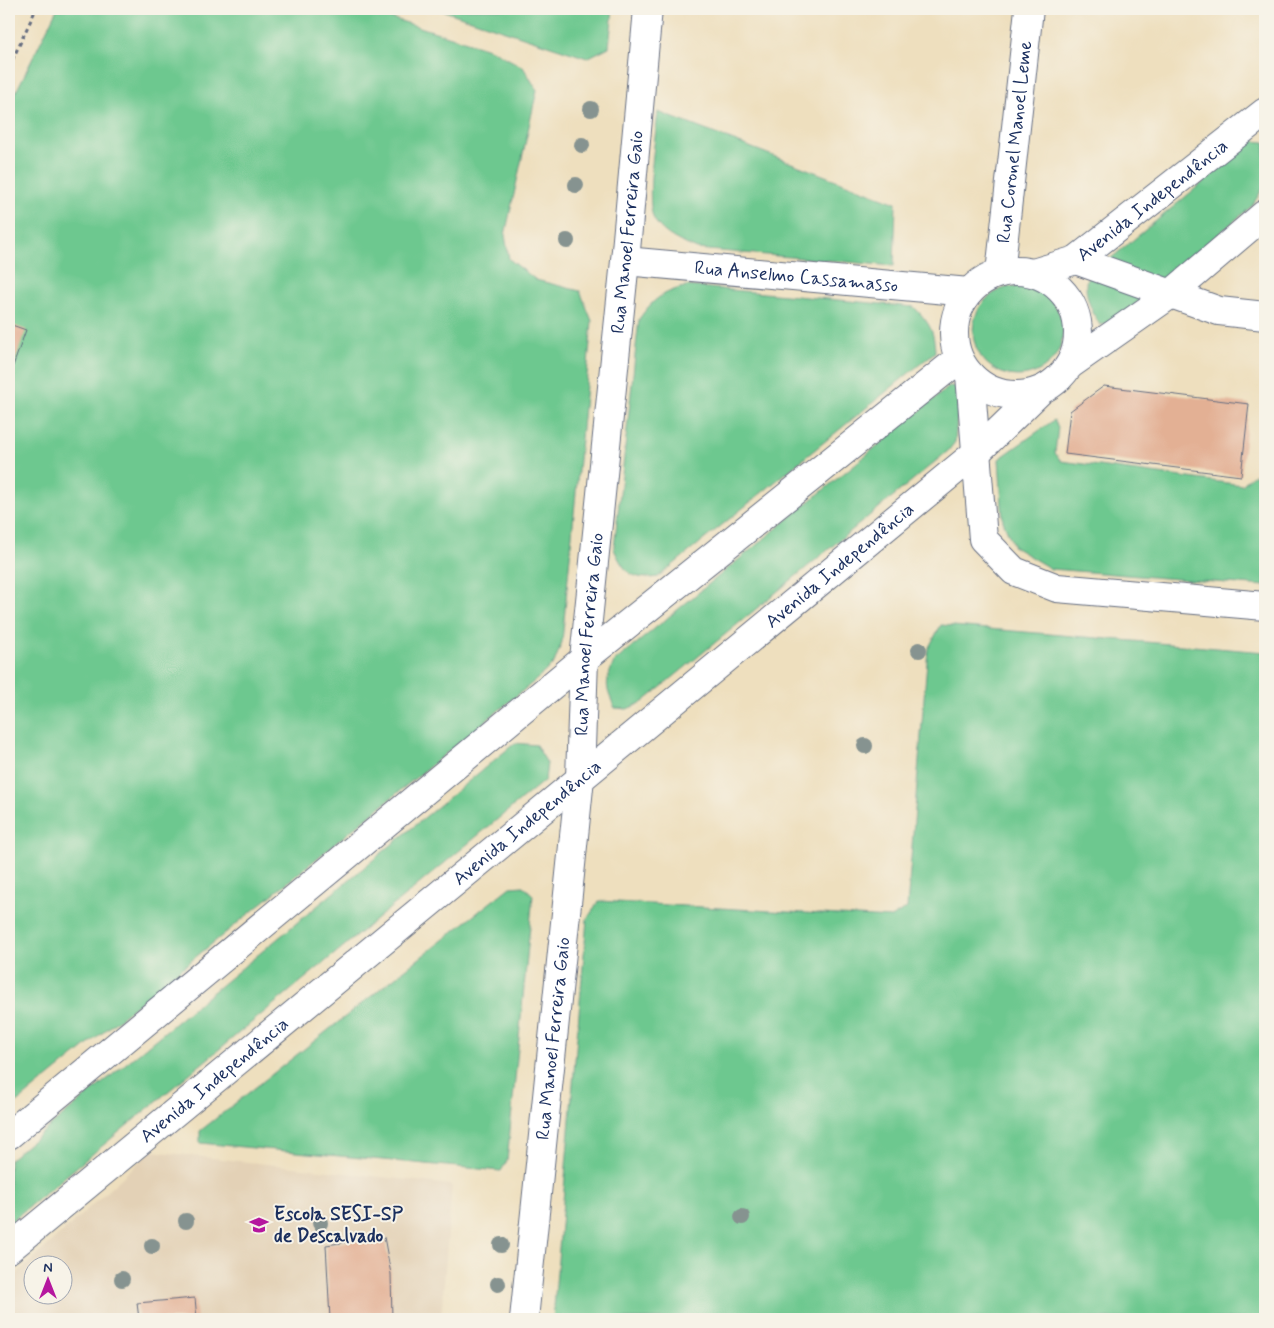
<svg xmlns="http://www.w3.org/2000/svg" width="1274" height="1328" viewBox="0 0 1274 1328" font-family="Mynerve,sans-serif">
<rect width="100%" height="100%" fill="#f7f3e8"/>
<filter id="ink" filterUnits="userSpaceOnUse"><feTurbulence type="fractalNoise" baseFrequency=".02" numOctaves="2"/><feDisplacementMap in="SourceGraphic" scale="10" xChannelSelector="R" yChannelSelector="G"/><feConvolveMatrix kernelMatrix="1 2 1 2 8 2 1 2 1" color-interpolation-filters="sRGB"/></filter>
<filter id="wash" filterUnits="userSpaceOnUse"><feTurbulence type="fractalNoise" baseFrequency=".0096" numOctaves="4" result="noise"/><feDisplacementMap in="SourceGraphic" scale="20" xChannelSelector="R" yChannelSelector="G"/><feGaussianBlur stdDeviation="1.12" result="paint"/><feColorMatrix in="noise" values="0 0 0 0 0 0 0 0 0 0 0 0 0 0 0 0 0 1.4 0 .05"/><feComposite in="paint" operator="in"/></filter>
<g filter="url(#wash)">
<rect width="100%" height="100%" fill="#eedfbe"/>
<!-- built -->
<path fill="#e3d1b6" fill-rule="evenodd" d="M151,1151L452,1185L441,1319H9V1281ZM32,1266H62V1296H32Z"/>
<!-- green -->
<g fill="#6dc88f" stroke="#447c76">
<polygon points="57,9 363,9 492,50 523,67 537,90 505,235 509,259 536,280 580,291 592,321 562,642 554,663 536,680 9,1109 9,106"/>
<polygon points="438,9 613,9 609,47 587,58"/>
<path d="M658,112L896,203L894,266L697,249C681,242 665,236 655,221C644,205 656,134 658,112Z"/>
<path d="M1253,141L1265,142V185L1252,206L1113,323L1100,325C1092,313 1083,292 1087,278Z"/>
<circle cx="1018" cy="331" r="45"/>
<path d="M688,286L914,307C929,323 934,329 935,352L658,577C631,581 624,571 614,549L639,319C654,298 663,292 688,286Z"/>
<path d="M950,386L957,387L959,394L955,442L948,451L643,702L627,709L615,708C605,687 605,683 614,662Z"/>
<polygon points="1054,420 1058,427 1055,453 1061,461 1242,485 1253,475 1265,476 1265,586 1051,569 1014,547 1003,521 999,459"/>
<polygon points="941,625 1265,652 1265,1319 553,1319 587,919 599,901 891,918 907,908 928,649"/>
<polygon points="515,743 536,745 547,763 545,780 9,1223 9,1160"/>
<polygon points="523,886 533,895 507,1161 501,1171 200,1143 200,1131 510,887"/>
</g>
<g id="blocks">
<!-- building -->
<g fill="#e3b094">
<polygon points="9,324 26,330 13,366 9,364"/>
<polygon points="1104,386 1249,404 1241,476 1065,454 1070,411"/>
<polygon points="384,1237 391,1274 392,1319 330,1319 326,1245"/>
<polygon points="195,1298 197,1319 139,1319 137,1303"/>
</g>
</g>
</g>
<g filter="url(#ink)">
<use href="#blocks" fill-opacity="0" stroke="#656d80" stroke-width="1"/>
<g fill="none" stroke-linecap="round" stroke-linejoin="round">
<!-- minor casing -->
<g stroke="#656d80" stroke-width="30">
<g id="minor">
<polyline points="1076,260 1219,311 1265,316"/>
<path id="s1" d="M625,261L969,292"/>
<circle cx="1016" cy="333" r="62"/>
<path id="s2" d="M1000,273L1029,9"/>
<polyline points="970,375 983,539 1014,571 1057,588 1265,606"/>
<polyline points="9,1135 584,659 959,359"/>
<path id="s3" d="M9,1249L977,452L1040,391"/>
<path id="s4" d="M524,1319L580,778L584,659L625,261L648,9"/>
</g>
</g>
<!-- tertiary casing -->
<g stroke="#656d80" stroke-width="30">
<g id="tertiary">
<path id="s5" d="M1033,273L1076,260L1265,112"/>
<polyline points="1071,364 1171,294 1265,214"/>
</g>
</g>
<!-- path -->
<polyline stroke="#656d80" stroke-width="3" stroke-dasharray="4 4" stroke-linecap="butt" points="9,67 36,9"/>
<!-- minor -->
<use href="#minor" stroke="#fff" stroke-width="28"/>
<!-- tertiary -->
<use href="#tertiary" stroke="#fff" stroke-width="28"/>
</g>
<!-- trees -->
<g fill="#869390">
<circle cx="591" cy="109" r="8"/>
<circle cx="582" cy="145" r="8"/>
<circle cx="576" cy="185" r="8"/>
<circle cx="567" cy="241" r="8"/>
<circle cx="919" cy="650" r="8"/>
<circle cx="865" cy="746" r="8"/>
<circle cx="742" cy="1217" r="8"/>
<circle cx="186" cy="1221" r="8"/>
<circle cx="320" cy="1223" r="8"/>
<circle cx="501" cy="1245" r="8"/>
<circle cx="152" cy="1246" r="8"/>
<circle cx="122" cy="1279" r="8"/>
<circle cx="498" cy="1284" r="8"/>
</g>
</g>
<!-- icons -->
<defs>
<g id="school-bare" transform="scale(1.5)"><path d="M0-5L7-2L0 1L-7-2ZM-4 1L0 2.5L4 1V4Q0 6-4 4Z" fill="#b5179e" stroke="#f7f3e8" stroke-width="2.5" paint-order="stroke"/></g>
</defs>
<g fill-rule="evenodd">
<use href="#school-bare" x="259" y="1225"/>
</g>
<g text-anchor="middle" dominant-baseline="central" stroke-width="4" stroke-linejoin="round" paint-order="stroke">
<!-- street labels -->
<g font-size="19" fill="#1b2f5e" stroke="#f7f3e8">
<text stroke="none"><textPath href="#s2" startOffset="132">Rua Coronel Manoel Leme</textPath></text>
<text stroke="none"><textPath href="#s5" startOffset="142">Avenida Independência</textPath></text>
<text stroke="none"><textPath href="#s4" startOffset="1092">Rua Manoel Ferreira Gaio</textPath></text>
<text stroke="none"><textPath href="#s1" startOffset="172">Rua Anselmo Cassamasso</textPath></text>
<text stroke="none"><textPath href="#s3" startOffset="1076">Avenida Independência</textPath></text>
<text stroke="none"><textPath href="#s4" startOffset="688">Rua Manoel Ferreira Gaio</textPath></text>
<text stroke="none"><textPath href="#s3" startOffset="671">Avenida Independência</textPath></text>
<text stroke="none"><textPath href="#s4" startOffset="282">Rua Manoel Ferreira Gaio</textPath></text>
<text stroke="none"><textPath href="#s3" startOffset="266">Avenida Independência</textPath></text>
</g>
<!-- poi labels -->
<g font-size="19" font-weight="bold" fill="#1b2f5e" stroke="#f7f3e8" text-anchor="start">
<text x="274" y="1214">Escola SESI-SP<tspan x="274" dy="22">de Descalvado</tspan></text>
</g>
</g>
<!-- margin -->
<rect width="1274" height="1328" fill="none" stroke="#f7f3e8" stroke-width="30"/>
<!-- north arrow -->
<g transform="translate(48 1280)"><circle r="24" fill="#f7f3e8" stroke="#9fa5b1"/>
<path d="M0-4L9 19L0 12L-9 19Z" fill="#b5179e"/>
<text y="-8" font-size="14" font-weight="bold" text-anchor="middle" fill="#1b2f5e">N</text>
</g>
</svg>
